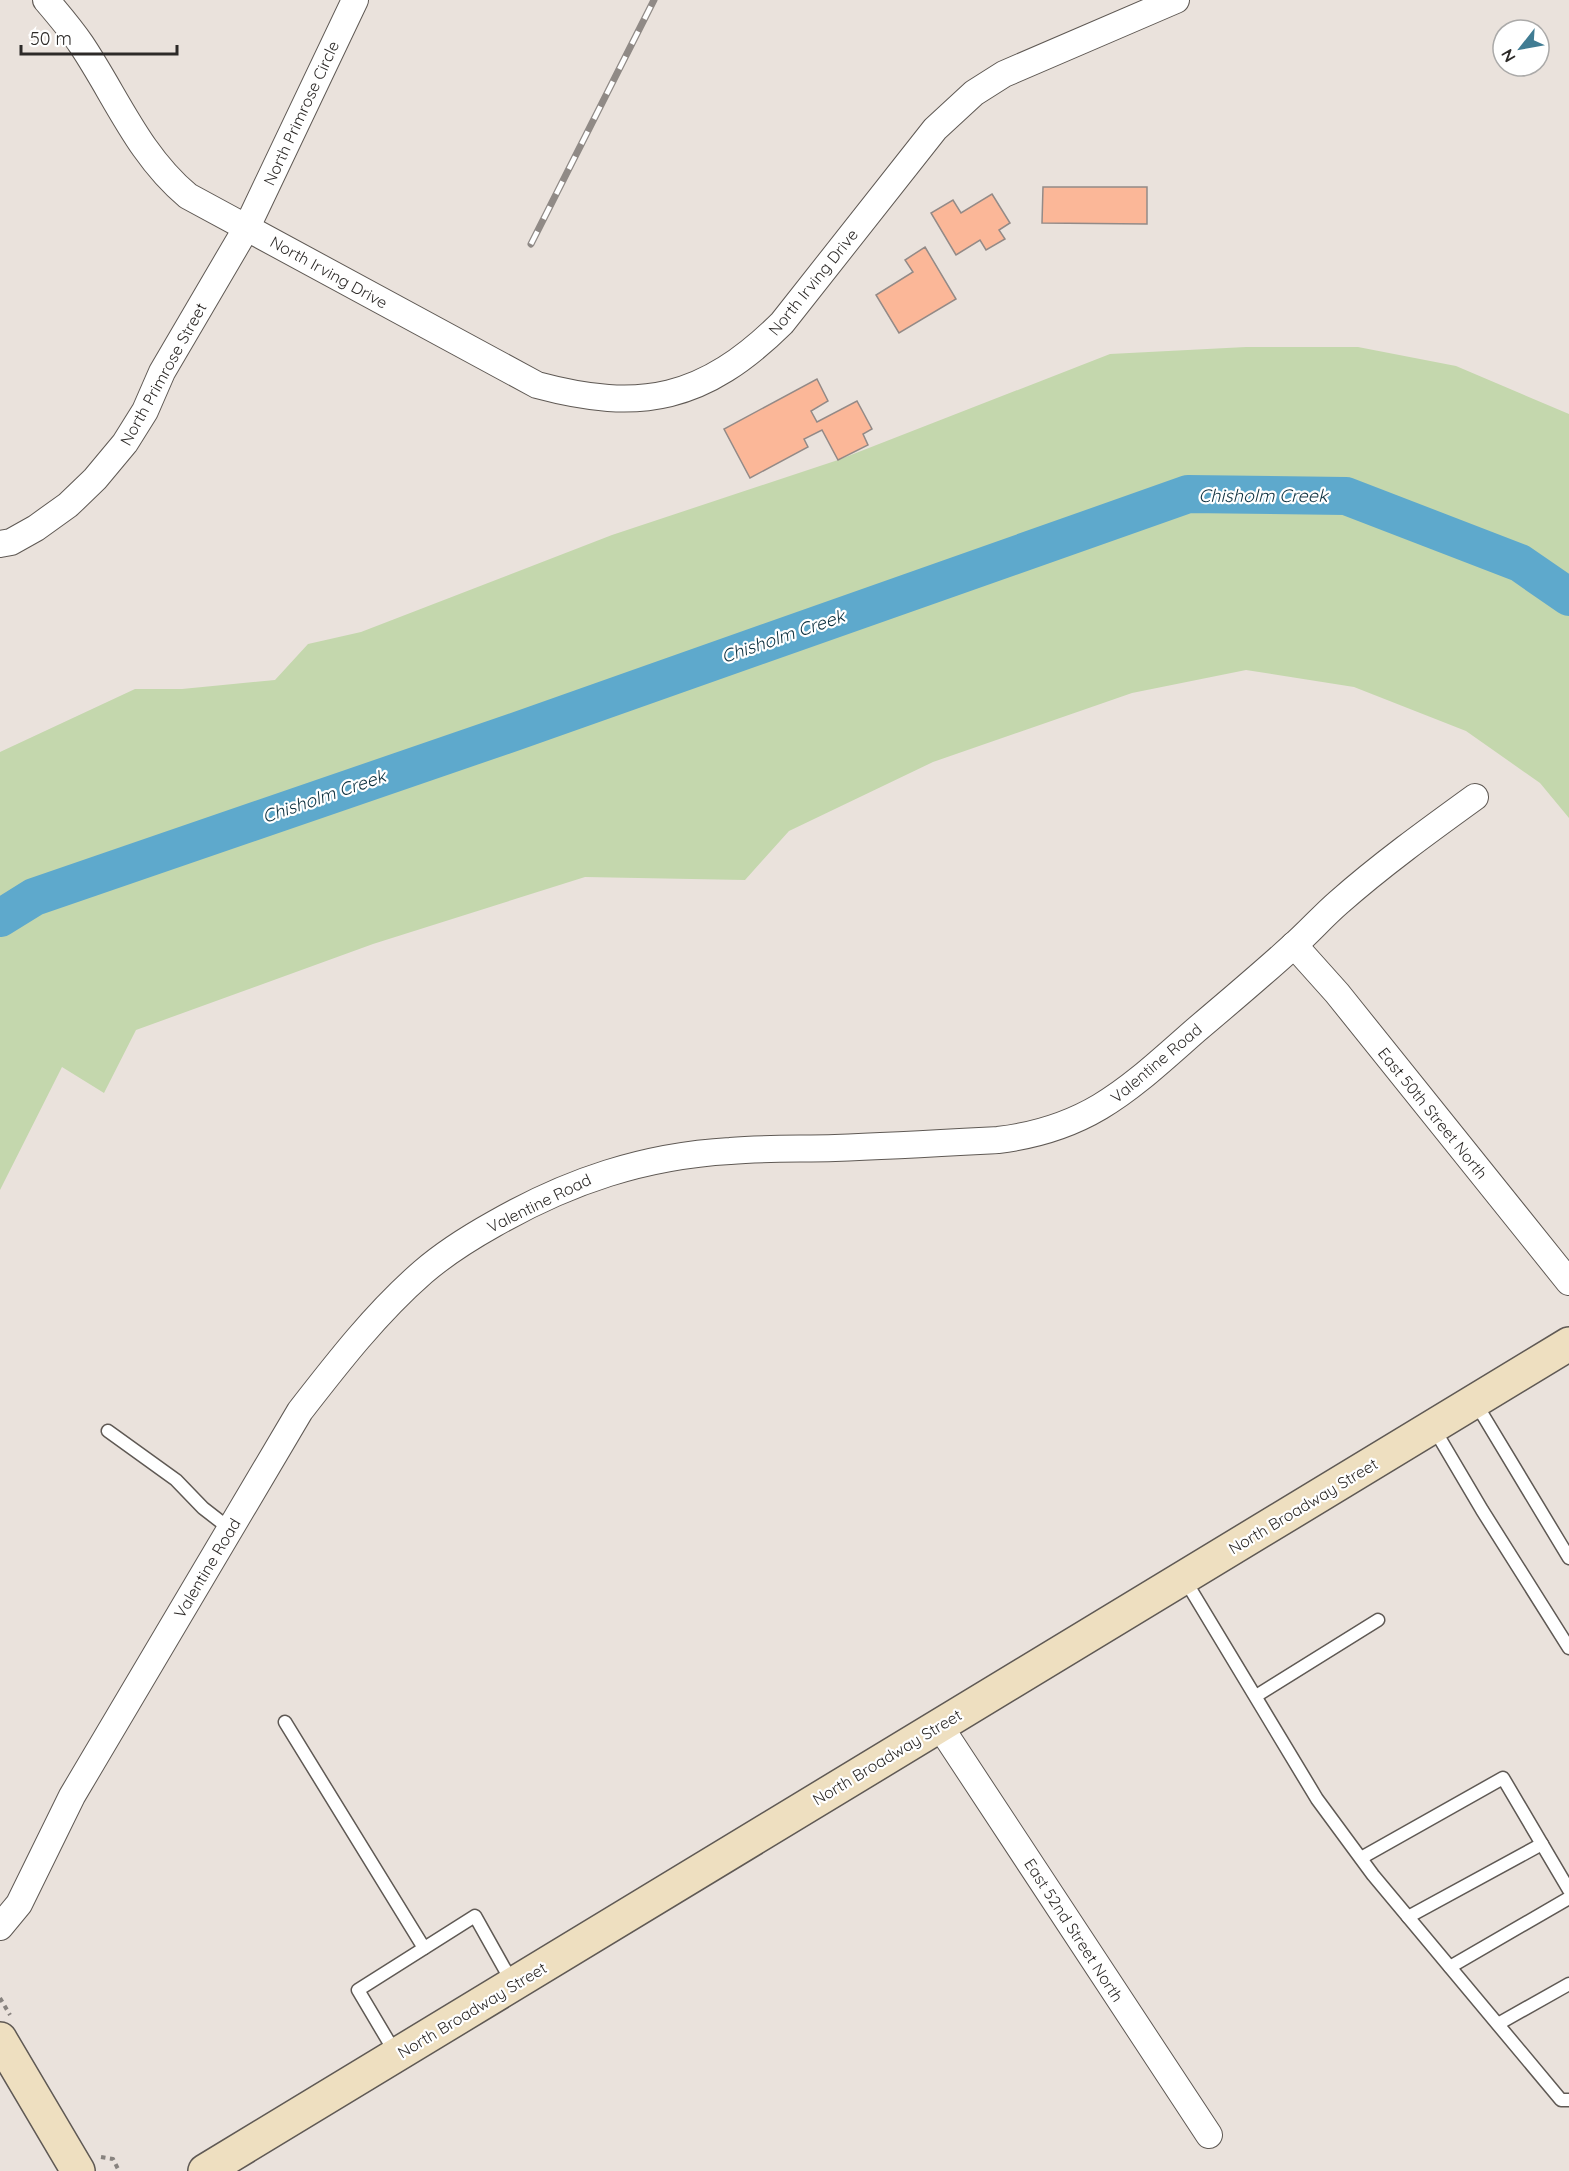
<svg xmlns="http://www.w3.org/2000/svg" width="1569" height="2171" viewBox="0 0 1569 2171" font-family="Quicksand,sans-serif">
<rect width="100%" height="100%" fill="#eae2dc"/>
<!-- green -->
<polygon fill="#c4d7ad" points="1246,347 1358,347 1456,366 1569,414 1569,818 1540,783 1466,731 1354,687 1246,670 1132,693 933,762 789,831 745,880 585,877 373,944 136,1030 104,1093 62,1067 0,1190 0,752 135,689 182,689 275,680 308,644 361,632 612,535 838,460 1110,354"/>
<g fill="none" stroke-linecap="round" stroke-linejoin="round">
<!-- river -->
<polyline stroke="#5ea9cc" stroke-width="38" points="0,918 34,897 514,732 1188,494 1346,496 1520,563 1569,597"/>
</g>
<!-- building -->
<g fill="#fbb798" stroke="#938a87" stroke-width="1.5">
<polygon points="1043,187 1147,187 1147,224 1042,223"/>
<polygon points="992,194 1010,223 999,230 1005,239 986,250 980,240 956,255 931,213 953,200 961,213"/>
<polygon points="925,247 956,299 899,333 876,295 913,272 905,260"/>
<polygon points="817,379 828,401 811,411 817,422 857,401 872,429 863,434 868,445 838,460 822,430 804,439 808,447 750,478 724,429"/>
</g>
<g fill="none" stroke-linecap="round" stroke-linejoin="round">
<!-- lane casing -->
<g stroke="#5f5954" stroke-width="15">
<g id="lane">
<polyline points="1475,1402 1569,1558"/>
<polyline points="1433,1427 1482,1510 1569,1648"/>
<polyline points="108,1431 176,1480 203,1508 230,1529"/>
<polyline points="1185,1580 1317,1799 1373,1875 1561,2100 1569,2100"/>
<polyline points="1256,1696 1378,1620"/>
<polyline points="285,1722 424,1948"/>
<polyline points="1361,1858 1503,1778 1569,1890"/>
<polyline points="1408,1917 1542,1844"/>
<polyline points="1450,1967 1569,1898"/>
<polyline points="1498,2024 1569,1984"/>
<polyline points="396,2054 358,1990 475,1916 512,1982"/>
</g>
</g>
<!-- street casing -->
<g stroke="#5f5954" stroke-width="28">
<g id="street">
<path d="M46,0C58,14 70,28 81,44C116,96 138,154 188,196L537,385C641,413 704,400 782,323L935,129L974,93L1004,74L1176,0"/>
<polyline points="0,544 11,542 36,528 68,505 95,479 125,443 145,411 162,372 247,227 355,0"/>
<polyline points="1294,945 1337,993 1569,1282"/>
<polyline points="939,1725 1209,2135"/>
<path d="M0,1927L19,1904L72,1796L300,1411C338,1362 376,1313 423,1272C445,1253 469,1238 494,1224C569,1181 644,1156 730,1151C765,1148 800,1149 835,1148C889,1146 943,1143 998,1140C1090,1129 1130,1088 1196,1030C1228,1003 1261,975 1292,947C1308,933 1322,917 1338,903C1381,865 1428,831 1475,797"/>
</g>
</g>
<!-- secondary casing -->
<g stroke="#5f5954" stroke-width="36">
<g id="secondary">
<polyline points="0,2039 78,2171"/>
<polyline points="205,2171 1569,1344"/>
</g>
</g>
<!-- path -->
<g stroke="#88837f" stroke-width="4" stroke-dasharray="4.5 4.5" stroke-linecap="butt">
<polyline points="0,1998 10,2015"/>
<polyline points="101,2157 113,2159 119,2171"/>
</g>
<!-- lane -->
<use href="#lane" stroke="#fff" stroke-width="12"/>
<!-- street -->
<use href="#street" stroke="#fff" stroke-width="26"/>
<!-- secondary -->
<use href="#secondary" stroke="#eedfc0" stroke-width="33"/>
<!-- rail casing -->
<g stroke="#908a86" stroke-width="7">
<polyline id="rail" points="531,244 654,0"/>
</g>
<!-- rail -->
<use href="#rail" stroke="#fff" stroke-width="4.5" stroke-dasharray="14" stroke-linecap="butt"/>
</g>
<g text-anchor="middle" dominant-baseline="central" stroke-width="4.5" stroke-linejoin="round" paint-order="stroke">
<!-- street labels -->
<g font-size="16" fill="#2d2a28" stroke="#fff">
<text transform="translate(301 113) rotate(-65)">North Primrose Circle</text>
<text transform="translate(329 272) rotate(29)">North Irving Drive</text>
<text transform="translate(813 282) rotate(-51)">North Irving Drive</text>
<text transform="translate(163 374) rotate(-61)">North Primrose Street</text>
<text transform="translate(1156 1063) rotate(-40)">Valentine Road</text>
<text transform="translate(1433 1113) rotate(51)">East 50th Street North</text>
<text transform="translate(539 1203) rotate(-26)">Valentine Road</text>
<text transform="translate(1303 1506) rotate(-31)">North Broadway Street</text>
<text transform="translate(207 1568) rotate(-59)">Valentine Road</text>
<text transform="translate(887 1757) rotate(-31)">North Broadway Street</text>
<text transform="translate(1074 1930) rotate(57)">East 52nd Street North</text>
<text transform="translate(472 2010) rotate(-31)">North Broadway Street</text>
</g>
<!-- water labels -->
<g font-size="18" font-style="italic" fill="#0d303f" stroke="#fff">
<text x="1263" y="495">Chisholm Creek</text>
<text transform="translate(783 636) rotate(-19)">Chisholm Creek</text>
<text transform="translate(324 796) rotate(-19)">Chisholm Creek</text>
</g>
</g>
<!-- north arrow -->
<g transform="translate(1521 48) rotate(239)"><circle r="28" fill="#ffffff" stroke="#abaaa9" stroke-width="1.5"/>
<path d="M0-4.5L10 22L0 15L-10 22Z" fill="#407c93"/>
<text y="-9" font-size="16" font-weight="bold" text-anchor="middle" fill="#2d2a28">N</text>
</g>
<!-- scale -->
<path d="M21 45v9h156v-9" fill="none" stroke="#2d2a28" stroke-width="3"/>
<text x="30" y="45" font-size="18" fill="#2d2a28" stroke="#ffffff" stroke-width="4.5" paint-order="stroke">50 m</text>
</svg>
